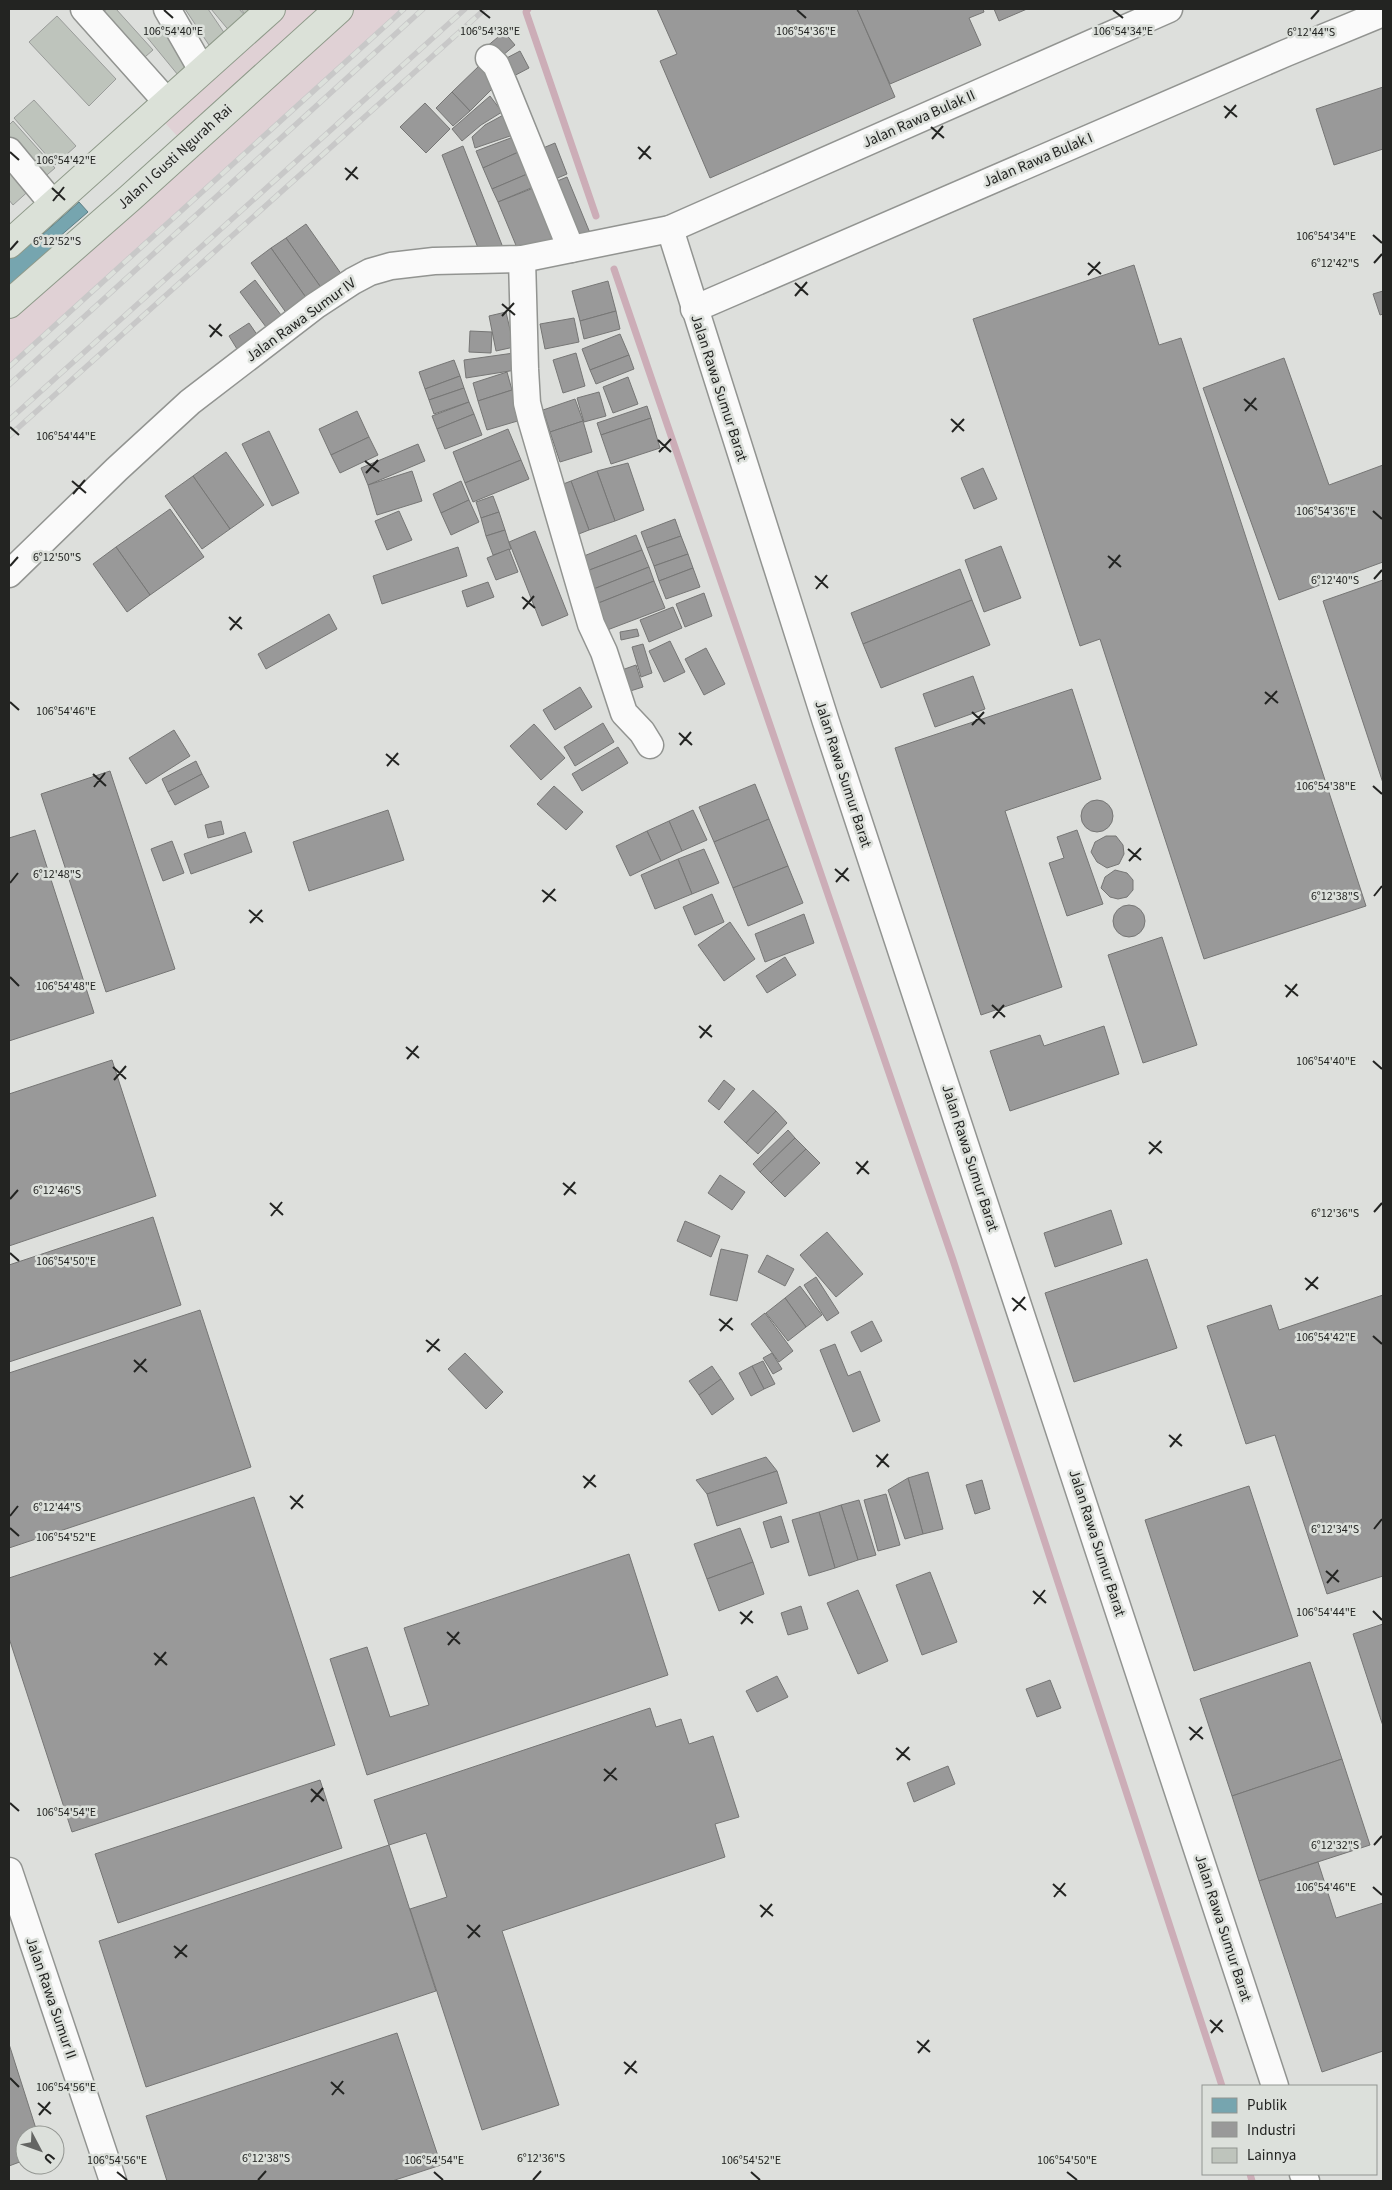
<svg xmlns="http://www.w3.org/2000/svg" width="1392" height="2190" viewBox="0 0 1392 2190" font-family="'Source Sans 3',sans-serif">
<rect width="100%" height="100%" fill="#dddfdc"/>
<!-- green -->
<g fill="#e0d1d5">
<polygon points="272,9 318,9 178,137 155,112"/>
<polygon points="339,9 404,9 9,367 9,304"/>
</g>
<!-- public -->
<polygon fill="#76a5af" stroke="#5d7e85" points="79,202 88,212 51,244 54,246 9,286 9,259 41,231 43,234"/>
<!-- industry -->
<g fill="#999" stroke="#767675">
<polygon points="657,9 857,9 895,97 710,178 660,61 677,54"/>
<polygon points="857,9 983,9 984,12 969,18 981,45 890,84"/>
<polygon points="994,9 1027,9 999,21"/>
<polygon points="504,32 515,45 496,61 485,48"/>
<polygon points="520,51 529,68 510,78 501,61"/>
<polygon points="480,65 498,83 470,111 452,92"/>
<polygon points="1383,87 1383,149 1334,165 1316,109"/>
<polygon points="452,92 470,111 453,126 436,108"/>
<polygon points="490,96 502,112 481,125 462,141 452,129"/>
<polygon points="425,103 450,129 426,153 400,127"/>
<polygon points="507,113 516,134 475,148 472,137 485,125"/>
<polygon points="516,136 523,150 483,168 476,151"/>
<polygon points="555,143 567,174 548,182 536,151"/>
<polygon points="463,146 502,245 480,253 442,155"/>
<polygon points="523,150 532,172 492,189 483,168"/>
<polygon points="532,172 538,185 498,202 492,189"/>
<polygon points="567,177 590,233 574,240 550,184"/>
<polygon points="536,187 557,240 520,255 498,202"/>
<polygon points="306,224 342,275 322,289 286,238"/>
<polygon points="286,238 322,289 307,299 271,248"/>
<polygon points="271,248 307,299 287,314 251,263"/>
<polygon points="1134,265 1159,345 1181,338 1366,906 1204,959 1100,639 1080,646 973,319"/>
<polygon points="255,280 281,315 266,327 240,292"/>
<polygon points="608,281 616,311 580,321 572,291"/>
<polygon points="1383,291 1383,314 1380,315 1373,294"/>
<polygon points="616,311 620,329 584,339 580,321"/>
<polygon points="506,312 514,347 496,351 489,316"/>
<polygon points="574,318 579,342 545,349 540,324"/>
<polygon points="249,323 258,336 237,349 229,336"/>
<polygon points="470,331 492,332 491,353 469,352"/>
<polygon points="620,334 629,355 590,370 582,349"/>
<polygon points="514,353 516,370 466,378 464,360"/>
<polygon points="576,353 585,386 563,393 553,360"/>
<polygon points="629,355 634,369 596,384 590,370"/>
<polygon points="1284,358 1329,485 1383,465 1383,562 1279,600 1203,388"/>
<polygon points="454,360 460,376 425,389 419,372"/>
<polygon points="507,372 512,390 478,401 473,383"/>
<polygon points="460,376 464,388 429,400 425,389"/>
<polygon points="628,377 638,404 613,413 603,387"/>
<polygon points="464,388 469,402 434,414 429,400"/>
<polygon points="512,390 521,420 487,430 478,401"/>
<polygon points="599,392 606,416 584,422 577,398"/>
<polygon points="575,399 583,421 550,432 543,410"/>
<polygon points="469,402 474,414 437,429 432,416"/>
<polygon points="647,406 651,418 601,435 597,423"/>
<polygon points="357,411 369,437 331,455 319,429"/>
<polygon points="474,414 482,435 445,449 437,429"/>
<polygon points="651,418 660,448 611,464 601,435"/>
<polygon points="583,421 592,452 560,462 550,432"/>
<polygon points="508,429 521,460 465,483 453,452"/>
<polygon points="269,431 299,493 272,506 242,444"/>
<polygon points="369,437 378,455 340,473 331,455"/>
<polygon points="418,444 425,461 368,485 361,468"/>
<polygon points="226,452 264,505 230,529 193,476"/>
<polygon points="521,460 529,479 473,502 465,483"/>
<polygon points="628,463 644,510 615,521 597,471"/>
<polygon points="983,468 997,499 974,509 961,478"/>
<polygon points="412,471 422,501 377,515 368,485"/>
<polygon points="597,471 615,521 589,530 571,481"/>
<polygon points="193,476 230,529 202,549 165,496"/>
<polygon points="461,481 469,500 441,513 433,494"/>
<polygon points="571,481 589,530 571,537 553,488"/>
<polygon points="493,496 499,512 481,518 476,502"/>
<polygon points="469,500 479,522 451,535 441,513"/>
<polygon points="170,509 204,557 150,595 116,547"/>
<polygon points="399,511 412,540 387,550 375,521"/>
<polygon points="499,512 505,530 486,536 481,518"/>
<polygon points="675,519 681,536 647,548 641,532"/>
<polygon points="505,530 511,549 493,555 486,536"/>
<polygon points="535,531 568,615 542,626 509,542"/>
<polygon points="636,535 642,550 579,574 574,560"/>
<polygon points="681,536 688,554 654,566 647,548"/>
<polygon points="1001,546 1021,598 984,612 965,560"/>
<polygon points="116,547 150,595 127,612 93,564"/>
<polygon points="458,547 467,576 382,604 373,576"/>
<polygon points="509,549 518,572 496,580 487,558"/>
<polygon points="642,550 649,567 586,592 579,574"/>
<polygon points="688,554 693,568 659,581 654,566"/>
<polygon points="649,567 654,581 591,606 586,592"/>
<polygon points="693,568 700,587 666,599 659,581"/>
<polygon points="960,569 972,600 863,644 851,613"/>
<polygon points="1383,580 1383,783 1323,601"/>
<polygon points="654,581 665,608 602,632 591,606"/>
<polygon points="488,582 494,597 467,607 462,591"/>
<polygon points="704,593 712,616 685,627 676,604"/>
<polygon points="972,600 990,645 881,688 863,644"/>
<polygon points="673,607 682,628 649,642 640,620"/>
<polygon points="329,614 337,629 266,669 258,654"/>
<polygon points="637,629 639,636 621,640 620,632"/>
<polygon points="670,641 685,672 664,682 649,651"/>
<polygon points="643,644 652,673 641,677 632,647"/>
<polygon points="706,648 725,684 704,695 685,659"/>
<polygon points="636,665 643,687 627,692 619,671"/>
<polygon points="973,676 985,709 935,727 923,694"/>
<polygon points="580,687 592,707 555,730 543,710"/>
<polygon points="1072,689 1101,779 1005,811 1062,987 981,1015 895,748"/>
<polygon points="603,723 614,742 575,766 564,747"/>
<polygon points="534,724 565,758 541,780 510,746"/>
<polygon points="174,730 190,756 146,784 129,758"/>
<polygon points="618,747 628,763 582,791 572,774"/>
<polygon points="196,761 202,774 168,792 162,779"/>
<polygon points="110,771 175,969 106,992 41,794"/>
<polygon points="202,774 209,787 175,805 168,792"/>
<polygon points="755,784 769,819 714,842 699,807"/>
<polygon points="554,786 583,812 566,830 537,804"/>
<circle cx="1097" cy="816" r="16"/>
<polygon points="388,810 404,860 309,891 293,842"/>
<polygon points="693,810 707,840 682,851 669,821"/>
<polygon points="769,819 788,866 733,888 714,842"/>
<polygon points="221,821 224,834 208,838 205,825"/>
<polygon points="669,821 682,851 661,861 647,831"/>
<polygon points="35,830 94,1013 9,1041 9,838"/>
<polygon points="1077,830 1103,904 1067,916 1049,863 1064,858 1057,837"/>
<polygon points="647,831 661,861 630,876 616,846"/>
<polygon points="245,832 252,852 191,874 184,854"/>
<polygon points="1106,836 1116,836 1123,845 1124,854 1119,864 1107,868 1097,862 1091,852 1095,842"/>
<polygon points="172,841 184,873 163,881 151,849"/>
<polygon points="704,849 719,883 692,894 678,859"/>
<polygon points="678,859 692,894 655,909 641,875"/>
<polygon points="788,866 803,903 748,926 733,888"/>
<polygon points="1115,870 1127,873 1133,880 1133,890 1127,897 1118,899 1110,897 1101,888 1105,877"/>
<polygon points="712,894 724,922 695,935 683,907"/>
<circle cx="1129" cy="921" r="16"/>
<polygon points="804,914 814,943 765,962 755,934"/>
<polygon points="730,922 755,959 724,981 698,945"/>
<polygon points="1162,937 1197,1045 1143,1063 1108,955"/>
<polygon points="785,957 796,975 767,993 756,976"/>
<polygon points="1104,1026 1119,1074 1010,1111 990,1051 1040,1035 1044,1046"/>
<polygon points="112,1060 156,1196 9,1246 9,1094"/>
<polygon points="724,1080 735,1089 719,1110 708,1101"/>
<polygon points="753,1090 776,1111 746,1143 724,1122"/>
<polygon points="776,1111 787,1123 758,1154 746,1143"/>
<polygon points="788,1130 795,1138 760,1172 753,1164"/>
<polygon points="795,1138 806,1149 771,1183 760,1172"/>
<polygon points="806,1149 820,1163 785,1197 771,1183"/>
<polygon points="720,1175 745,1192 732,1210 708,1193"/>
<polygon points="1111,1210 1122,1244 1055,1267 1044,1233"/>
<polygon points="153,1217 181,1305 9,1362 9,1265"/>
<polygon points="685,1221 720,1236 711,1257 677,1241"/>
<polygon points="827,1232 863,1274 836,1297 800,1255"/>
<polygon points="721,1249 748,1255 737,1301 710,1295"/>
<polygon points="767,1255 794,1269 785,1286 758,1272"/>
<polygon points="1147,1259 1177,1348 1074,1382 1045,1293"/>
<polygon points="816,1277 839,1313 827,1321 804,1285"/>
<polygon points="800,1286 822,1315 806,1327 785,1298"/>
<polygon points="1383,1295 1383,1576 1327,1594 1275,1435 1246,1444 1207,1326 1271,1305 1279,1330"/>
<polygon points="785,1298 806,1327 788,1341 766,1313"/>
<polygon points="200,1310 251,1467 9,1548 9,1373"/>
<polygon points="765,1313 793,1351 779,1362 751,1324"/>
<polygon points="872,1321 882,1341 861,1352 851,1332"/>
<polygon points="835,1344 848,1376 860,1371 880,1421 853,1432 820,1350"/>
<polygon points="465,1353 503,1392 486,1409 448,1369"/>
<polygon points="772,1353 782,1369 773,1374 763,1358"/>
<polygon points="763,1361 775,1384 764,1389 752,1366"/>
<polygon points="712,1366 721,1379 699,1395 689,1381"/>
<polygon points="752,1366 764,1389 751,1396 739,1373"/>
<polygon points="721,1379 734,1399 712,1415 699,1395"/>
<polygon points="766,1457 777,1471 707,1494 696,1480"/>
<polygon points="777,1471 787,1503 717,1526 707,1494"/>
<polygon points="928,1472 943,1529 923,1534 908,1478"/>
<polygon points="908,1478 923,1534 905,1539 888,1490"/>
<polygon points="982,1480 990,1509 975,1514 966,1485"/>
<polygon points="1249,1486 1298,1636 1194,1671 1145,1520"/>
<polygon points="886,1494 900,1545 878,1551 864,1500"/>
<polygon points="254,1497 335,1745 72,1832 9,1638 9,1578"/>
<polygon points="859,1500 876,1555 858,1560 841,1505"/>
<polygon points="841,1505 858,1560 835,1568 819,1512"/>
<polygon points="819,1512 835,1568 809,1576 792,1520"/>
<polygon points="781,1516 789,1542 771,1548 763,1522"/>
<polygon points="740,1528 753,1562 707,1579 694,1544"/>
<polygon points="629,1554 668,1675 367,1775 330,1659 367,1647 390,1717 429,1705 404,1628"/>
<polygon points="753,1562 764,1594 719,1611 707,1579"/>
<polygon points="930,1572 957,1642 922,1655 896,1585"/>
<polygon points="858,1590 888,1661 858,1674 827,1603"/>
<polygon points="801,1606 808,1629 788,1635 781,1613"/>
<polygon points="1383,1624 1383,1726 1353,1634"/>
<polygon points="1310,1662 1342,1759 1232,1796 1200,1699"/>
<polygon points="777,1676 788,1697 757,1712 746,1691"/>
<polygon points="1050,1680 1061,1708 1037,1717 1026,1689"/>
<polygon points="650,1708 656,1727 681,1719 689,1744 713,1736 739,1817 715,1824 725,1857 502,1931 559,2105 482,2130 410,1909 447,1897 426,1833 389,1845 374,1800"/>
<polygon points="1342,1759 1370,1845 1259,1881 1232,1796"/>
<polygon points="948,1766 955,1784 914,1802 907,1783"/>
<polygon points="320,1780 342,1848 118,1923 95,1854"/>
<polygon points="389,1845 436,1991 146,2087 99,1941"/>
<polygon points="1318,1862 1336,1918 1383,1903 1383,2051 1322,2072 1259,1881"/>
<polygon points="397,2033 441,2165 392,2181 167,2181 146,2116"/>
<polygon points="9,2044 38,2135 25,2135 25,2160 9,2166"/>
</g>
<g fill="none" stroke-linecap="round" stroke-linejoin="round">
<!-- stream -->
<g stroke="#ccadb7" stroke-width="7">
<polyline points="528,9 526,12 596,216"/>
<polyline points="614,269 953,1260 1222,2086"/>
<polyline points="1250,2174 1252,2181"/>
</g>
</g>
<!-- building -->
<g fill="#bec4bc" stroke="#9a9c9a">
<polygon points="107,9 116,9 153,50 138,63 97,16"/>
<polygon points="185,9 208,9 225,34 209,45"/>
<polygon points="211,9 239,9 248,19 231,33"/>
<polygon points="241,9 257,9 247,17"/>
<polygon points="57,16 116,79 89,106 29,42"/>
<polygon points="166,22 193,66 178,75 146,36"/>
<polygon points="34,100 76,146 55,165 14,118"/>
<polygon points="13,121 55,168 41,180 9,144 9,125"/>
<polygon points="9,160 33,187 13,205 9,200"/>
</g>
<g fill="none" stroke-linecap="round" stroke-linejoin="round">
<!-- minor casing -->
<g stroke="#929491" stroke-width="29">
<g id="minor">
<polyline points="84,9 167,102"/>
<polyline points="167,9 202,70"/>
<polyline points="489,58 496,65 505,86 571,249"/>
<polyline points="9,151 53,204"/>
<polyline points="670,229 826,722 1275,2086"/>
<polyline points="522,259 525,369 527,403 531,419 591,624 604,652 624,713 642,732 650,745"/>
<polyline points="694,309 1286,53 1383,13"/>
<polyline points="9,574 117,469 190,402 315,306 353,281 370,272 391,266 434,261 522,259 670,229 1169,9"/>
<polyline points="9,1871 113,2181"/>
<polyline points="1303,2174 1306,2181"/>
</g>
</g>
<!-- primary casing -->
<g stroke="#8f9a8a" stroke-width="30">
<g id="primary">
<polyline points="9,244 271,9"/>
<polyline points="9,304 130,198 339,9"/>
</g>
</g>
<!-- minor -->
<use href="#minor" stroke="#fafafa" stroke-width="26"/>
<!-- primary -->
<use href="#primary" stroke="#dbe1d8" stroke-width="28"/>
<!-- rail casing -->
<g stroke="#c8c8c8" stroke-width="5.5">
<g id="rail">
<polyline points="9,367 404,9"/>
<polyline points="9,385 423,9"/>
<polyline points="9,420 465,9"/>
<polyline points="9,436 485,9"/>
</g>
</g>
<!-- rail -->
<use href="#rail" stroke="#dce0db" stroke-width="4" stroke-dasharray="11" stroke-linecap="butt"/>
</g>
<!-- ticks -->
<path fill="none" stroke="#232422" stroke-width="2" d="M164,10L173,18M480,10L490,18M797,10L806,18M1113,10L1123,18M1311,19L1319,10M1224,106L1237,117M1225,118L1236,105M931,127L944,138M932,139L943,126M638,147L651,159M10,152L19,160M639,159L650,146M345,168L358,179M346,180L357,167M52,188L65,200M53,201L64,187M1373,235L1382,243M10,250L18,241M1088,263L1101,274M1374,263L1382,254M1088,275L1100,262M795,283L808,295M795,296L807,282M502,304L515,315M502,316L514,303M209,325L222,336M210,337L221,324M1244,399L1257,410M1245,411L1256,398M951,419L964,431M10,427L19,435M952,432L964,419M658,440L671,452M659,452L671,439M365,461L379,472M366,473L378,460M72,481L86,493M73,494L85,480M1373,511L1382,519M1108,556L1121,567M10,566L18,557M1109,568L1120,555M815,576L828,588M1374,579L1382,570M816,589L827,575M522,597L535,608M523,609L534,596M229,617L242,629M230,630L241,617M1265,692L1278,703M10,702L19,710M1265,704L1277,691M972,712L985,724M972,725L984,712M679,733L692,745M680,745L691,732M386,754L399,765M387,766L398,753M93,774L106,786M1373,786L1382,794M94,787L105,773M1128,849L1141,860M1129,861L1141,848M835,869L849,881M836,882L848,868M10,883L18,873M542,890L556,901M1374,896L1382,886M543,902L555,889M249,910L263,922M250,923L262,910M10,977L19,986M1285,985L1298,996M1286,997L1297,984M992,1005L1005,1017M993,1018L1004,1005M699,1026L712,1037M700,1038L711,1025M406,1047L419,1058M407,1059L418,1046M1373,1061L1382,1069M113,1067L126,1079M114,1080L126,1066M1149,1142L1162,1153M1149,1154L1161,1141M856,1162L869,1174M857,1174L868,1161M563,1183L576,1194M564,1195L575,1182M10,1199L18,1190M270,1203L283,1215M1374,1212L1382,1203M271,1216L282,1202M10,1253L19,1261M1305,1278L1318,1289M1306,1290L1318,1277M1012,1298L1026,1310M1013,1311L1025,1297M719,1319L733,1330M720,1331L732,1318M1373,1336L1382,1344M426,1340L440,1351M427,1352L439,1339M134,1360L147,1372M134,1372L146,1359M1169,1435L1182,1446M1170,1447L1181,1434M876,1455L889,1467M877,1467L888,1454M583,1476L596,1487M584,1488L595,1475M290,1496L303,1508M291,1509L303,1495M10,1516L18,1506M10,1528L19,1536M1374,1529L1382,1519M1326,1571L1339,1582M1327,1583L1338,1570M1033,1591L1046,1603M1034,1604L1045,1590M1373,1611L1382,1620M740,1612L753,1623M741,1624L752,1611M447,1632L460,1644M448,1645L459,1632M154,1653L167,1665M155,1665L166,1652M1189,1727L1203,1739M1190,1740L1202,1727M896,1748L910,1760M897,1760L909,1747M604,1769L617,1780M604,1781L616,1768M311,1789L324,1801M311,1802L323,1788M10,1803L19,1811M1374,1845L1382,1836M1053,1884L1066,1896M1373,1887L1382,1895M1054,1897L1065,1883M760,1905L773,1916M761,1917L772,1904M467,1925L480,1937M468,1938L480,1925M174,1946L187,1957M175,1958L187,1945M1210,2020L1223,2032M1211,2033L1222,2020M917,2041L930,2052M918,2053L929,2040M624,2062L637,2073M625,2074L636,2061M10,2078L19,2087M331,2082L344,2094M332,2095L343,2081M38,2103L51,2114M39,2115L50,2102M117,2172L127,2180M434,2172L443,2180M751,2172L760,2180M1067,2172L1077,2180M258,2180L266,2171M533,2180L541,2171"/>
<g text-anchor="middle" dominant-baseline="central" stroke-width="5" stroke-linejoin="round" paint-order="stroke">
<!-- street labels -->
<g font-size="15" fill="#232422" stroke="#dce0db">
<text transform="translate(919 119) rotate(-24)">Jalan Rawa Bulak II</text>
<text transform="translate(175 157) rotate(-42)">Jalan I Gusti Ngurah Rai</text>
<text transform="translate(1038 160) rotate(-23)">Jalan Rawa Bulak I</text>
<text transform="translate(301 320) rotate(-36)">Jalan Rawa Sumur IV</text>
<text transform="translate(719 388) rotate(72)">Jalan Rawa Sumur Barat</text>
<text transform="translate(843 774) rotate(72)">Jalan Rawa Sumur Barat</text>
<text transform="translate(970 1158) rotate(72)">Jalan Rawa Sumur Barat</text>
<text transform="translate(1097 1543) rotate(72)">Jalan Rawa Sumur Barat</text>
<text transform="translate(1223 1928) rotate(72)">Jalan Rawa Sumur Barat</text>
<text transform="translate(51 1998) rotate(71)">Jalan Rawa Sumur II</text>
</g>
</g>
<g font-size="12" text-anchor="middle" fill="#232422" stroke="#dce0db" stroke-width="5" stroke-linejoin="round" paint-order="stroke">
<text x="173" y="35">106°54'40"E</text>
<text x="490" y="35">106°54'38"E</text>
<text x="806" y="35">106°54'36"E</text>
<text x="1123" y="35">106°54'34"E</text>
<text x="1311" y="36">6°12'44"S</text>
<text x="66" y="164">106°54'42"E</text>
<text x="1326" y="240">106°54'34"E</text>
<text x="57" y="245">6°12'52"S</text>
<text x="1335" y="267">6°12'42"S</text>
<text x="66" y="440">106°54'44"E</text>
<text x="1326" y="515">106°54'36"E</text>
<text x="57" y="561">6°12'50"S</text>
<text x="1335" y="584">6°12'40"S</text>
<text x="66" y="715">106°54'46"E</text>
<text x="1326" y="790">106°54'38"E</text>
<text x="57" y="878">6°12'48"S</text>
<text x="1335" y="900">6°12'38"S</text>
<text x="66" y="990">106°54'48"E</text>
<text x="1326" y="1065">106°54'40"E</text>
<text x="57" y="1194">6°12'46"S</text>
<text x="1335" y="1217">6°12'36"S</text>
<text x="66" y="1265">106°54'50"E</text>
<text x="1326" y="1341">106°54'42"E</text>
<text x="57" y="1511">6°12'44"S</text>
<text x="1335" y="1533">6°12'34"S</text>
<text x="66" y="1541">106°54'52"E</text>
<text x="1326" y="1616">106°54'44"E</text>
<text x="66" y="1816">106°54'54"E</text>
<text x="1335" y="1849">6°12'32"S</text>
<text x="1326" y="1891">106°54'46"E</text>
<text x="66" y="2091">106°54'56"E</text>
<text x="266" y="2162">6°12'38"S</text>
<text x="541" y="2162">6°12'36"S</text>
<text x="117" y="2164">106°54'56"E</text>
<text x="434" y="2164">106°54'54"E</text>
<text x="751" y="2164">106°54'52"E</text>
<text x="1067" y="2164">106°54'50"E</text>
</g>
<!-- border -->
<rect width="1392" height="2190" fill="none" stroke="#232422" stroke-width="20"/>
<!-- legend -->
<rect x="1202" y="2085" width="175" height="90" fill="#dce0db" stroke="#929591"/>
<rect x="1212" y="2098" width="25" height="15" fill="#76a5af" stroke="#929591"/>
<text x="1247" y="2110" font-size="15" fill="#232422">Publik</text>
<rect x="1212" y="2122" width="25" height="15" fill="#999999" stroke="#929591"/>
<text x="1247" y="2135" font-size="15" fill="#232422">Industri</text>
<rect x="1212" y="2148" width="25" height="15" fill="#bec4bc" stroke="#929591"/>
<text x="1247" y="2160" font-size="15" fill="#232422">Lainnya</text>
<!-- north arrow -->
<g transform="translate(40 2150) rotate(131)"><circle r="24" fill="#dce0db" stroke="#929591"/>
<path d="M0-4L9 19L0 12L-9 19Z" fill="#646563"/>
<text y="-8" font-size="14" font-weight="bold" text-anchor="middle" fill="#232422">U</text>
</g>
</svg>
